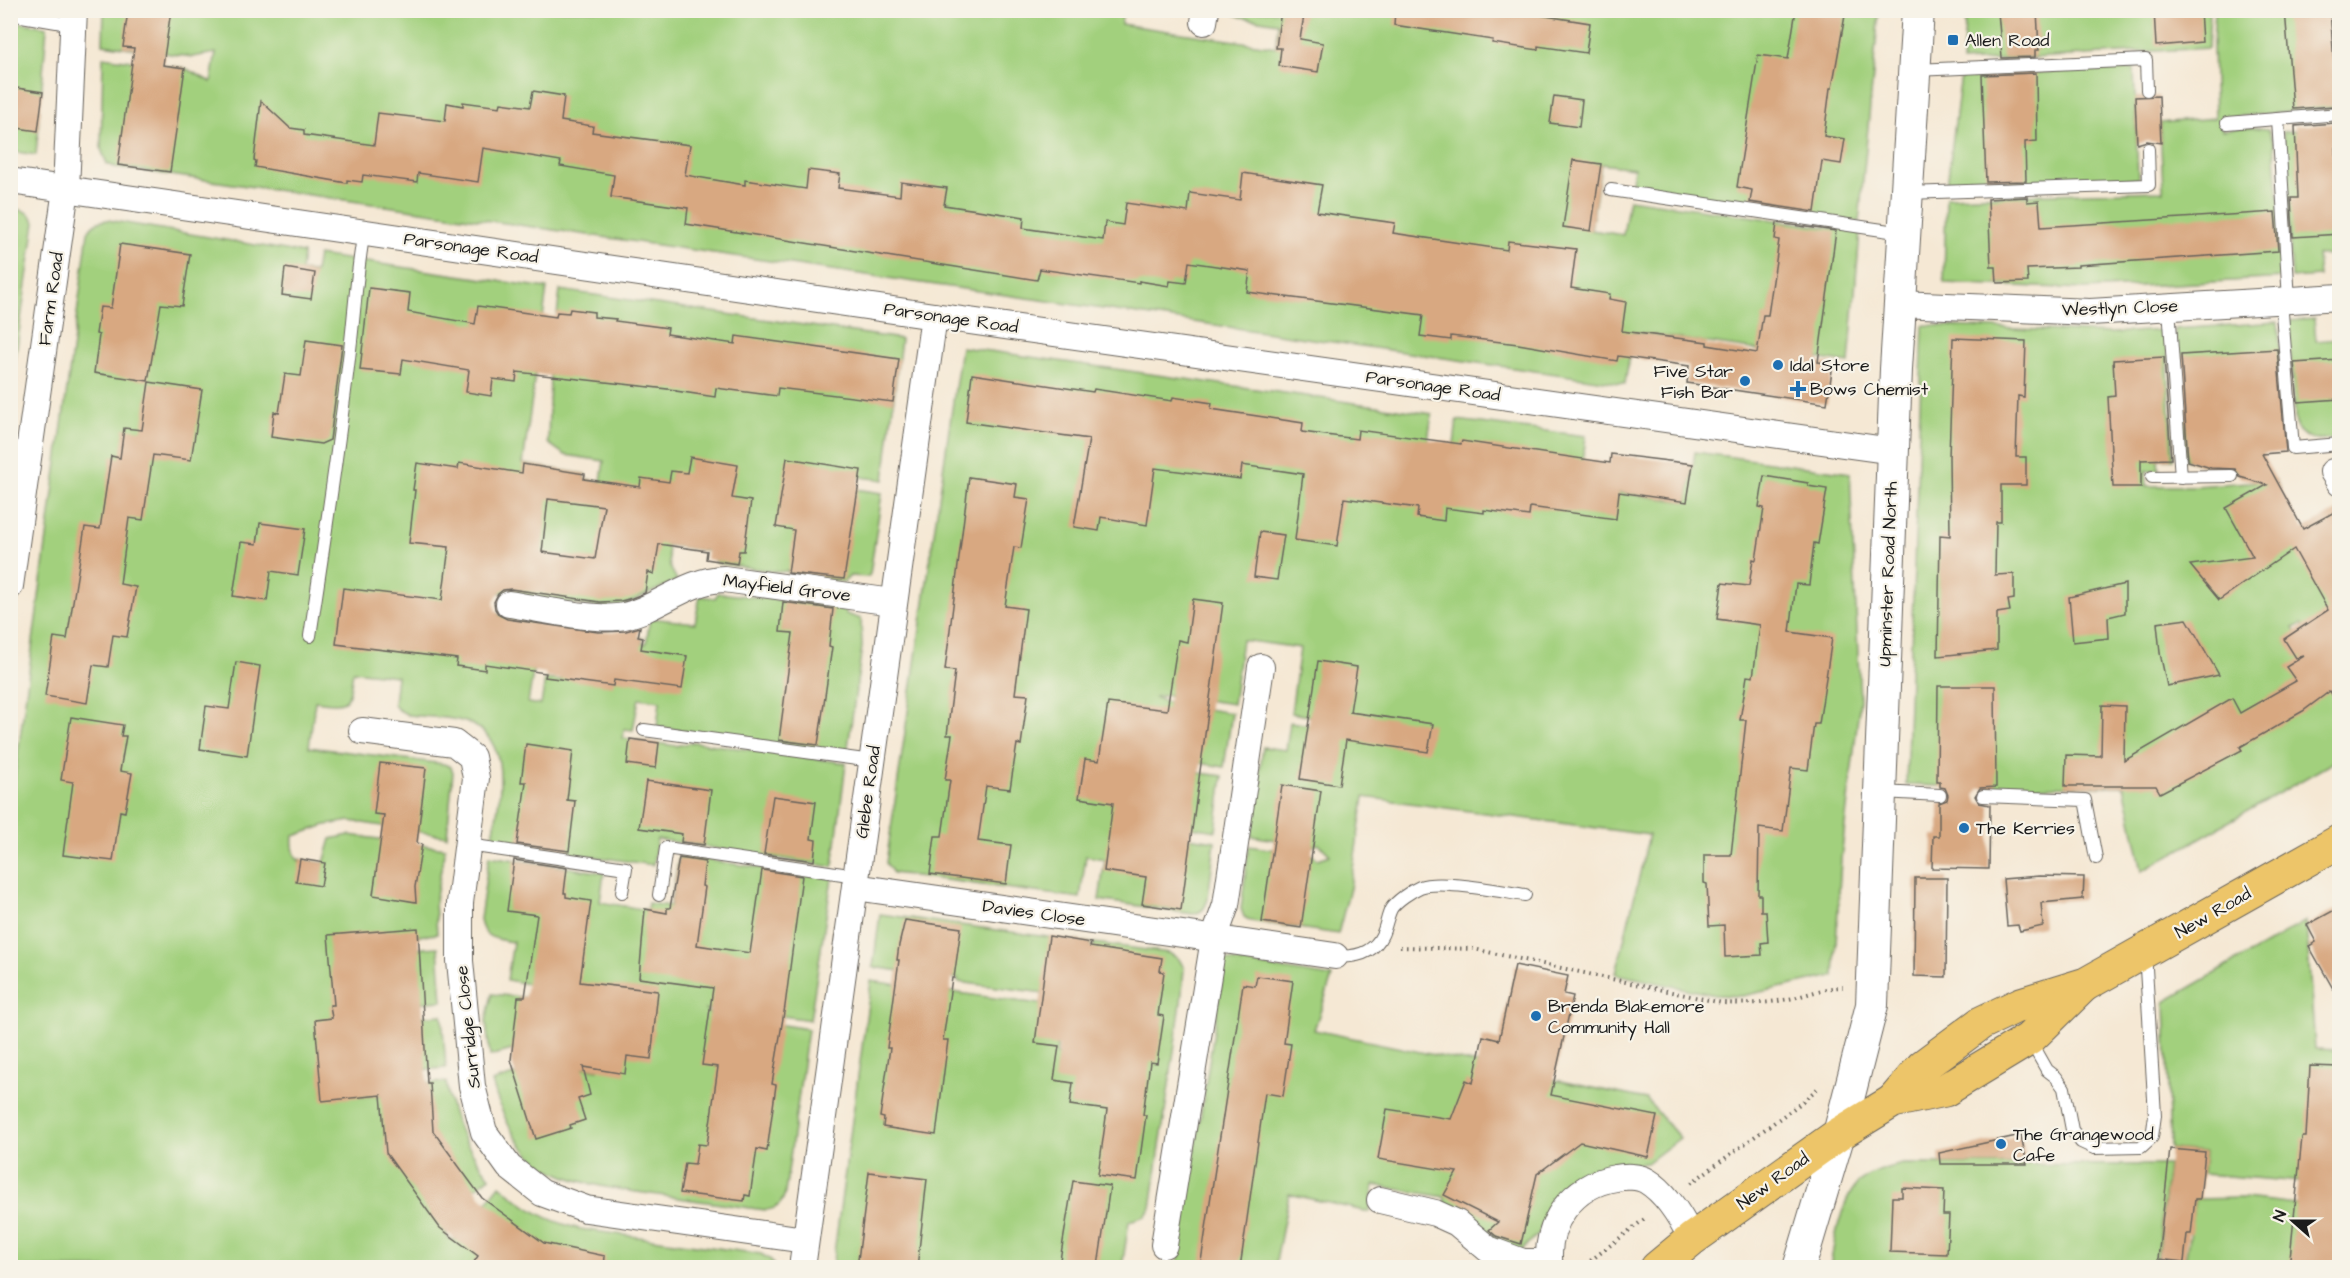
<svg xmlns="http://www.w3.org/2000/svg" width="2350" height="1278" viewBox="0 0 2350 1278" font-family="'Architects Daughter',sans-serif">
<rect width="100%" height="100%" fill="#f7f3e8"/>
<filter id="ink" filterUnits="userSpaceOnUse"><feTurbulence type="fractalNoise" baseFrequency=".0167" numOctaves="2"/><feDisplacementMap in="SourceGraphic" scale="12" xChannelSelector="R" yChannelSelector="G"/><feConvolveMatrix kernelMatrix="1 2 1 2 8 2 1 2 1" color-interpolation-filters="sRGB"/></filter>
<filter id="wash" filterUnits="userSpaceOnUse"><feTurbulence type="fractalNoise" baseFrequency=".008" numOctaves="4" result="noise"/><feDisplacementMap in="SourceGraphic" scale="24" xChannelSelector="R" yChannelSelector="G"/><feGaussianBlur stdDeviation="1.35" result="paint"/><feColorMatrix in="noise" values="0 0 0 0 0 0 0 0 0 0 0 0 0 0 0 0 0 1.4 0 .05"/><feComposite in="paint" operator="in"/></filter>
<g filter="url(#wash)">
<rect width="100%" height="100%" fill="#f5e8d4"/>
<!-- green -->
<g fill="#a2d07d" stroke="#5f764c" stroke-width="1.5">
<polygon points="104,10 1123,10 1121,24 1276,47 1278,23 1241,17 1228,11 1879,11 1859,222 1631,188 1634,168 1601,164 1591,230 1623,235 1629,199 1860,232 1849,363 1633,332 1625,384 115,167 107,164 101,149 103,57 185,68 211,82 216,53 192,57 103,44"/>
<polygon points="1966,11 2210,11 2208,48 1962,62"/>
<polygon points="2215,11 2285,11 2331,100 2332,108 2221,118 2222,130 2249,127 2268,129 2274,143 2285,278 2085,289 1944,283 1946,197 2163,191 2160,123 2215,118 2213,43"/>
<polygon points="11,21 47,27 36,155 11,151"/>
<polygon points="2134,69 2138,179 1947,185 1961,75"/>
<polygon points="2339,126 2339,254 2317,255 2319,276 2292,278 2283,132"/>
<path d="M11,208C22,210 30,211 35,222L11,388Z"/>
<path d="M108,220L303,253L301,271L315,272L318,255L547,288L523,464L585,474L584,479L601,481L604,461L565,455L548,443L550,375L560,290L901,339L884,480L815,471L813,483L882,493L870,574L868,577L850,576L844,582L788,574V571L778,572L717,563L709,556V551L667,545L670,567L677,580L627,604L602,608L495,592L494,582L493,613L528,619L535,623L539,636L528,703L541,705L545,679L561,681L568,629L643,638L642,643L646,644L650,618L695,623L700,596L715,598L718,593L845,607L846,614L861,619L862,647L847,754L657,727L660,701L639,698L633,730L624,729L623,738L676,746L693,742L846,763L833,867L657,839L653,865L492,842C499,800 517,732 458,720C442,716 424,717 408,715L397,709L394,704L397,676L353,671C348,703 351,706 315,701L309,747L444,764L451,767L453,772L447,836L350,821L326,825L297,835L293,836C292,845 293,854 299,861L300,859L324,863L331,839L349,835L445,848L435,902L437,934L376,940L357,933L378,951L438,947L442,1001L382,1005L381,1019L442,1015L446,1068L385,1072L360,1097L381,1095L389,1086L446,1082C452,1122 465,1146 490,1177L437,1217L449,1239L457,1240L500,1185C527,1209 545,1220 580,1229L761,1254L771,1260L774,1267L11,1268V805L88,232C93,223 98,221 108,220Z"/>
<path d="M2314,319L2316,341L2339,339V437C2322,439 2307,444 2296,427L2288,321Z"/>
<polygon points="2278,322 2287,432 2283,441 2261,443 2263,469 2224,472 2186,460 2175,329"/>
<polygon points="1923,325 2111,333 2166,330 2173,459 2158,459 2159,470 2146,471 2146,486 2195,486 2276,480 2339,616 2308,634 2302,624 2293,628 2339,698 2339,759 2142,871 2124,786 1983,787 1906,785"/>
<path d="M961,347L1432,414L1423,473L1450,477L1457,420L1586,436L1580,484L1607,491L1687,502L1695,452L1850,473L1860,700L1841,859L1834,976L1742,996L1715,995L1616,974L1649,835L1364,797L1350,888L1338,934L1251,921L1244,917L1241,909L1249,846L1312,855L1318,859L1330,855L1319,844L1313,846L1251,836L1263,747L1286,750L1290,722L1347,730L1348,722L1291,713L1300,648L1242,640L1233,704L1170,695L1154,697L1169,703L1232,713L1224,767L1160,757L1200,773L1223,776L1216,831L1153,821L1147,831L1215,841L1208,899C1205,908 1203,912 1193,914L1099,900L1105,859L1086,856L1080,898L893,873L886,863Z"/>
<path d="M489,856L604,873L600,902L647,910L648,903L670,906L679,856L832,878L810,1020L742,1010L734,1007L705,1010L710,1014L808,1029L785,1193C782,1204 777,1209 766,1210C726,1205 685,1199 644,1193C559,1181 518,1172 492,1082L554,1062L598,1070L602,1043L512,1050L490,1056L486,1021L492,994L568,1002L528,984L507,980L513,942C496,939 482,939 480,919Z"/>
<polygon points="880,914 1091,943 1083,994 1044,993 958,982 958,979 873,967"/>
<polygon points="2306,921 2315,1049 2339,1050 2339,1185 2203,1174 2205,1152 2170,1149 2165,1002"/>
<polygon points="1094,943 1169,953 1179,959 1184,968 1181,1003 1151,1208 1145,1216 1129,1221 1122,1267 832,1268 871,981 1054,1006 1060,1029 1056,1055 1058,1055 1082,1028"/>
<polygon points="1225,960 1332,977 1314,1030 1646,1099 1680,1138 1647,1163 1587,1169 1572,1179 1551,1202 1539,1233 1523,1249 1514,1254 1448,1212 1444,1197 1374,1185 1369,1212 1289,1194 1275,1267 1177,1268"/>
<path d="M1903,1164L2168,1165L2156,1267L1830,1268C1834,1242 1840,1204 1857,1184C1866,1174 1890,1167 1903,1164Z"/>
<polygon points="2244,1198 2339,1209 2339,1267 2184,1268 2195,1199"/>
</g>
<g id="blocks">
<!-- building -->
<g fill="#d8a881" fill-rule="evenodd">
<polygon points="128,10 171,10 163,65 185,68 170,172 118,165 134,48 123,47"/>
<polygon points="1281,10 1305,10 1300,39 1323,43 1318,72 1279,66 1281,48 1276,48"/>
<polygon points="1395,10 1507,10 1590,23 1586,53 1538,46 1538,50 1492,43 1493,40 1394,25"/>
<polygon points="1796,10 1846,10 1832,88 1830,88 1824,136 1845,139 1841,164 1822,161 1815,212 1750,202 1752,190 1737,187 1758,55 1788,59"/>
<polygon points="2037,10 2039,50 2035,50 2035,57 2002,58 1998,12"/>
<polygon points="2154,10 2200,10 2202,42 2156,46"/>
<polygon points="2285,10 2330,10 2337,100 2334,100 2334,106 2293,109"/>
<polygon points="2036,73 2037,141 2025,142 2026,181 1986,182 1982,75"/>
<polygon points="10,87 43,92 38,131 10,127"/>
<polygon points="533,91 564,96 561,121 593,126 592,132 690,145 685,175 745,185 745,180 806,189 808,170 840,174 838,188 900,196 901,182 947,188 944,205 1024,217 1023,228 1103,240 1105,222 1123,225 1126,203 1188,212 1190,193 1240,200 1243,173 1322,185 1317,212 1395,223 1393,233 1507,250 1508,241 1576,249 1571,288 1610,294 1609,299 1626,302 1622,331 1707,342 1707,345 1757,353 1763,315 1768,315 1779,240 1775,239 1777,223 1836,231 1818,362 1833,364 1827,404 1687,383 1689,366 1618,356 1617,361 1518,344 1451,336 1451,340 1420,336 1423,315 1247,292 1250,271 1189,262 1186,283 1170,281 1169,286 1139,281 1139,283 1040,269 1037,280 686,224 688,208 611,197 614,175 560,166 561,161 483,148 478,182 418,173 417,182 363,175 362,182 347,180 347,183 255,167 256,161 254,160 261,101 290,128 304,130 304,135 374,145 378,113 445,121 447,103 463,106 463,102 500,107 501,103 530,107"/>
<polygon points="1554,96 1582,100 1579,127 1550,123"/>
<polygon points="2159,96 2161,143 2147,141 2137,144 2135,97"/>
<polygon points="2335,123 2340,234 2293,237 2291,198 2298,198 2295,126"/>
<polygon points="1573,160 1601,164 1591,231 1563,227"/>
<polygon points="2027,197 2027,202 2039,201 2041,227 2275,212 2278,251 2078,265 2078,267 2027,269 2028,282 1997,283 1996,267 1991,267 1988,199"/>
<polygon points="120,244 190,254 182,306 161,304 148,381 94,373 99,335 96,334 100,307 111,308"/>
<polygon points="285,268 315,273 311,299 282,295"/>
<polygon points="369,288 410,293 408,312 475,324 478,306 556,317 557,312 569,313 570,309 594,312 594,317 616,319 615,321 668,328 667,334 735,344 736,336 899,359 893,402 778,388 777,396 716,388 715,397 676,391 676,390 517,372 516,382 493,379 491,396 466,392 469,370 403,359 401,374 360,370"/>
<polygon points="1953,338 2026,341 2024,397 2018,396 2016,457 2026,457 2026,485 2001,485 2001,522 1996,522 1995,575 2014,574 2014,599 2008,600 2010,611 1997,613 1997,650 1938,656 1940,535 1950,536 1949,457"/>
<polygon points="306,340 342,345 330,440 321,444 271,437 274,412 279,413 285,374 301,376"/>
<polygon points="2277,349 2286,452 2262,454 2303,529 2340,509 2340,709 2330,691 2303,711 2240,747 2242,750 2160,793 2156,786 2065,786 2066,755 2101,756 2102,705 2125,706 2124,761 2232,698 2240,713 2296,681 2286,667 2304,656 2296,658 2284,639 2328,610 2294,549 2219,600 2190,565 2253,557 2226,508 2267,485 2240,477 2235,469 2211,468 2188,461 2181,355"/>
<polygon points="2164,357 2171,459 2141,460 2141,487 2113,487 2108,397 2115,396 2113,360"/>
<polygon points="2340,360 2340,399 2298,402 2294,363"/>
<polygon points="972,374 1093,392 1094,389 1172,401 1173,397 1212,403 1211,409 1303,423 1302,432 1357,439 1358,430 1461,444 1462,441 1610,463 1611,454 1693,464 1687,502 1619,492 1616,519 1530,507 1529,516 1484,510 1484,513 1445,508 1444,521 1417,517 1418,508 1344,498 1337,546 1295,540 1303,474 1242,465 1240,479 1155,468 1147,525 1101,517 1099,531 1074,527 1089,439 966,422"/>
<polygon points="149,382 202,390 191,460 153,455 143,520 129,518 120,584 136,587 127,637 113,635 108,667 93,665 87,703 45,696 54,637 67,639 85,527 100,529 111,456 120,458 124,428 142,430"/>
<path d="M690,457L738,465L732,498L751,501L744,551H739L737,564L706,559L707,551L659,544L654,574L648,572L645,593L632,598L621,601L600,602L511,589L503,590L498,594L494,602L495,609L499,615L507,619L598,632L626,631L640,627L638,637L643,638L641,649L687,656L682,689L614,680L613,686L545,677L546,673L485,664V670L456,666L457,659L336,644L343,588L442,600L449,547L409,543L415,490H413L417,463L458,469L459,463L522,473L523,464L585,474L584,479L640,487L641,478L669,482L671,471L687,473ZM548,499L604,506L595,559L542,552Z"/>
<polygon points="787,458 861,470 844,579 788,573 794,530 776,527"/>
<polygon points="1764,476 1808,483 1808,486 1827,489 1818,544 1814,543 1809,585 1796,584 1790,632 1832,638 1819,724 1814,724 1808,770 1791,768 1783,831 1759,828 1758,895 1761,895 1761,911 1766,911 1768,942 1761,943 1762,955 1725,957 1724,925 1709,926 1707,884 1704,883 1704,855 1731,855 1746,720 1740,720 1747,676 1753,677 1760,625 1717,619 1722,583 1749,586 1753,559 1756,560 1764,508 1759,507"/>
<polygon points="969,477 1017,484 1015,497 1029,499 1021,548 1014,547 1005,606 1026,609 1015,694 1028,695 1021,745 1017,744 1010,789 986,786 978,841 1011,845 1006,884 930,874 935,836 942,836 950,780 945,780 952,735 947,735 955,671 945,670"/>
<polygon points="260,523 305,529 298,575 271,571 267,601 233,596 241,542 257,544"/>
<polygon points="1260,532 1284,535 1277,580 1254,577"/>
<polygon points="2125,584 2125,613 2108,617 2109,638 2073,642 2069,597"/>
<polygon points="1193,599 1223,603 1181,910 1142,904 1146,877 1104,871 1113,803 1079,798 1085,759 1099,761 1108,703 1167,710 1178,640 1187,642"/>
<polygon points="783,602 833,609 829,646 832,647 818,745 779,740 793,633 780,632"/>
<polygon points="2187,619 2219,675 2167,686 2160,653 2157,623"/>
<polygon points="1318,661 1357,667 1350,712 1433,724 1428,752 1346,740 1339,785 1300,779"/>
<polygon points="236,662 260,666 247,756 200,749 206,706 229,709"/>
<polygon points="1938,686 1995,686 1996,787 1980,788 1975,796 1979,803 1990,805 1989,869 1932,868 1933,836 1939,836 1939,803 1947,800 1948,795 1945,788 1940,787 1940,781 1937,781"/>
<polygon points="71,717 123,725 121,736 126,736 120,771 132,773 125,812 120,811 113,861 63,855 73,782 61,780"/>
<polygon points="630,739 659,743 656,768 627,764"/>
<polygon points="526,744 573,751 567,800 575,801 569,851 517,844 526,782 521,782"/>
<polygon points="380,763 426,768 417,843 422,844 415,887 416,902 373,895 384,815 374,814"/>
<polygon points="646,781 711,790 704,845 681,842 682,834 639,828"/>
<polygon points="1282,785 1321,791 1301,928 1262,922"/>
<polygon points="773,796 816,802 811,839 816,840 814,861 764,854"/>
<polygon points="679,858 705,862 702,886 705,887 697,945 750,953 762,870 802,876 785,1006 772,1084 776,1085 767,1151 757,1149 750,1196 745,1195 744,1201 680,1193 685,1163 695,1164 698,1144 707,1145 718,1067 702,1065 713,988 639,978 645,909 667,913 667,908 670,908"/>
<polygon points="300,859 325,863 321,886 296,882"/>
<polygon points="514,860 567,868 564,893 566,893 566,897 591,901 580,982 658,991 651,1059 627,1056 625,1074 583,1067 590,1095 578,1099 585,1120 570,1125 571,1128 536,1139 511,1060 518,997 525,997 537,915 507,911"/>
<polygon points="2039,876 2084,877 2083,899 2041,903 2043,926 2020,931 2018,925 2007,926 2003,879"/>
<polygon points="1915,878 1947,878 1946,977 1914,976"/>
<polygon points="2340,907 2340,1001 2309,946 2316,942 2307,925"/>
<polygon points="905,920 961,928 954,978 952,978 943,1040 948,1040 936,1135 883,1127 884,1118 880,1117 890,1048 887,1048 899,960 897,960 899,945"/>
<polygon points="418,928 427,1083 430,1083 433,1131 482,1198 544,1243 605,1256 604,1268 470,1268 478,1256 440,1228 386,1153 381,1095 322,1101 315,1020 332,1018 330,1005 334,1005 328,935"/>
<polygon points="1049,936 1091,943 1090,947 1162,958 1160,971 1164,972 1158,1015 1164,1016 1157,1063 1150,1062 1143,1115 1146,1115 1137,1180 1098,1175 1107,1110 1070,1105 1073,1083 1054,1080 1059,1046 1035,1043"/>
<polygon points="1515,965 1568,976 1564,994 1573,996 1551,1095 1657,1116 1648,1157 1580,1142 1537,1174 1521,1244 1496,1236 1489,1230 1498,1222 1444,1195 1457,1172 1378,1159 1387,1109 1451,1119 1466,1080 1473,1083 1483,1036 1499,1040"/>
<polygon points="1257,976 1293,981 1284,1043 1291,1044 1283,1096 1265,1093 1240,1268 1200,1268 1243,984 1255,986"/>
<polygon points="2310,1066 2340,1067 2340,1268 2289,1268 2302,1137 2306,1137"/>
<polygon points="2021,1135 2027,1164 1940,1164 1939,1153"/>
<polygon points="2170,1149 2205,1152 2200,1199 2195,1199 2191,1234 2187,1234 2184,1262 2158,1259"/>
<polygon points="869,1172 927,1179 917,1268 857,1268"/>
<polygon points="1073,1181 1110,1186 1098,1266 1060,1260"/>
<polygon points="1902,1188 1944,1190 1943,1215 1949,1215 1947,1254 1890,1252 1892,1197 1902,1197"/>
</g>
</g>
</g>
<g filter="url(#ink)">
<use href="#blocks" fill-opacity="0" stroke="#68635c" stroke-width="1.5"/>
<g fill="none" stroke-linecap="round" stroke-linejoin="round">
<!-- service casing -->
<g stroke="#68635c" stroke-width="14">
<g id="service">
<polyline points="10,14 74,25"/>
<polyline points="1915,70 2146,60 2147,90"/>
<polyline points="2278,119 2289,300"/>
<polyline points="2227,123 2340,114"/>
<polyline points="1611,190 1903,233"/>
<polyline points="1907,193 2149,185 2148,149"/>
<polyline points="2281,301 2293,448 2340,444"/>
<polyline points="2169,308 2181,477"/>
<polyline points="2152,477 2232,476"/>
<path d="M310,636C325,538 340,440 351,341C355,305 357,269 364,232"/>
<polyline points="644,730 872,761"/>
<polyline points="1881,792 1940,795"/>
<polyline points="1983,796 2085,800 2096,858"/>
<polyline points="468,845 626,868 622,892"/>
<polyline points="659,895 666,848 856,876"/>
<path d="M1335,956C1355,958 1373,954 1382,935C1386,927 1387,917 1391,909C1396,901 1411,891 1420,887C1439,879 1503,892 1525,895"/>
<polyline points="2030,1040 2047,1070 2056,1077 2064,1088 2072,1130 2081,1142 2094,1148 2141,1147 2152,1137 2155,1115 2145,952"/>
</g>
</g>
<!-- minor casing -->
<g stroke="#68635c" stroke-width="28">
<g id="minor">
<polyline points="1204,22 1206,10"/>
<polyline points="10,181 934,316 1893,451"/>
<polyline points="1899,304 2090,312 2340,297"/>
<polyline points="2333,472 2340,483"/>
<polyline points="10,586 66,189 74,10"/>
<path d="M509,604C537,608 599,622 624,616C660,608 686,580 724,579L893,602"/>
<polyline points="362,731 454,743 472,757 476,778 460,903 460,961 472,1086 484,1132 509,1167 542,1193 586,1209 805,1240"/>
<polyline points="855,887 1335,956"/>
<polyline points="1380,1200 1435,1213 1457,1223 1488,1249 1523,1262 1549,1262"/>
<polyline points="1164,1245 1214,939 1226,905 1261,667"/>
<polyline points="802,1268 934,316"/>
<path d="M1550,1268C1543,1224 1573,1184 1616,1178C1625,1176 1639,1176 1647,1181C1667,1193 1682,1219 1692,1239"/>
</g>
</g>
<!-- tertiary casing -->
<g stroke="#68635c" stroke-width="34">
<polyline id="tertiary" points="1799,1268 1839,1134 1872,1005 1896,369 1918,10"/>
</g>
<!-- primary casing -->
<g stroke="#68635c" stroke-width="35">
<g id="primary">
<polyline points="1893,1101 1923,1066 1981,1023 2021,1004 2086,984 2340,841"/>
<polyline points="1657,1268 1692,1239 1839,1134 1893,1101 1945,1090 2029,1039 2082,987"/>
</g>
</g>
<!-- path -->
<g stroke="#68635c" stroke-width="4" stroke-dasharray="1.5 4.5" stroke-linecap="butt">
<path d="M1400,947L1474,949L1722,1003C1743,1004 1763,1004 1783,1000C1804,997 1823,987 1843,987"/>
<polyline points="1691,1183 1801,1103 1817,1089"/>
<polyline points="1581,1268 1647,1217"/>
</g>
<!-- service -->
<use href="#service" stroke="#fff" stroke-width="12"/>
<!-- minor -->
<use href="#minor" stroke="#fff" stroke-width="26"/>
<!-- tertiary -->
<use href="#tertiary" stroke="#fff" stroke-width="32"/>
<!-- primary -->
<use href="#primary" stroke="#edc569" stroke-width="33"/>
</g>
</g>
<!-- markers -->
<g fill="#1f6fb2" stroke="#f7f3e8" stroke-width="2">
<rect x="1947" y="34" width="12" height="12" rx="3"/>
<circle cx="1778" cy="365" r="6"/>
<circle cx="1745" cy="381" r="6"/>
<path d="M1795 380h6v6h6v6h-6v6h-6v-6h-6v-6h6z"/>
<circle cx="1964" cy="828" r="6"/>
<circle cx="1536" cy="1016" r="6"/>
<circle cx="2001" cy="1144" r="6"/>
</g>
<g text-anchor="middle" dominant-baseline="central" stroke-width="4.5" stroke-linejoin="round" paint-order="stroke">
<!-- poi labels -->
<g font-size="18" fill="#1c1c1c" stroke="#f7f3e8" text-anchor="start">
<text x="1965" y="40">Allen Road</text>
<text x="1790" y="365">Idal Store</text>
<text x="1733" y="371" text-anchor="end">Five Star<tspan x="1733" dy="21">Fish Bar</tspan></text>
<text x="1810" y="389">Bows Chemist</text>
<text x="1976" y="828">The Kerries</text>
<text x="1548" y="1006">Brenda Blakemore<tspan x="1548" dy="21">Community Hall</tspan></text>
<text x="2013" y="1134">The Grangewood<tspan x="2013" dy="21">Cafe</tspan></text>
</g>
<!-- street labels -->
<g font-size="18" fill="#1c1c1c" stroke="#f7f3e8">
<text transform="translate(471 248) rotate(8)">Parsonage Road</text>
<text transform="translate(51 299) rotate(-82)">Farm Road</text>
<text transform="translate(2120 308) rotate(-2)">Westlyn Close</text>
<text transform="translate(951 318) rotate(8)">Parsonage Road</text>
<text transform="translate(1433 386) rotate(8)">Parsonage Road</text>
<text transform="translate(1888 574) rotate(-88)">Upminster Road North</text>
<text transform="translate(787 588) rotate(7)">Mayfield Grove</text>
<text transform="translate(868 792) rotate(-82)">Glebe Road</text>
<text transform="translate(1034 913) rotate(8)">Davies Close</text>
<text transform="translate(2213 913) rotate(-30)">New Road</text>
<text transform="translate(468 1027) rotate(-96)">Surridge Close</text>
<text transform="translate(1773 1181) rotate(-36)">New Road</text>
</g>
</g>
<!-- margin -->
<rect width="2350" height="1278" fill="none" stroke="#f7f3e8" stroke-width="36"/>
<!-- north arrow -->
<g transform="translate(2293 1221) rotate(291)" stroke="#f7f3e8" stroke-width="4.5" paint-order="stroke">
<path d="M0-4.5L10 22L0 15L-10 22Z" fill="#1c1c1c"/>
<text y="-9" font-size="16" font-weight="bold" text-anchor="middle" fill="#1c1c1c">N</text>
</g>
</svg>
